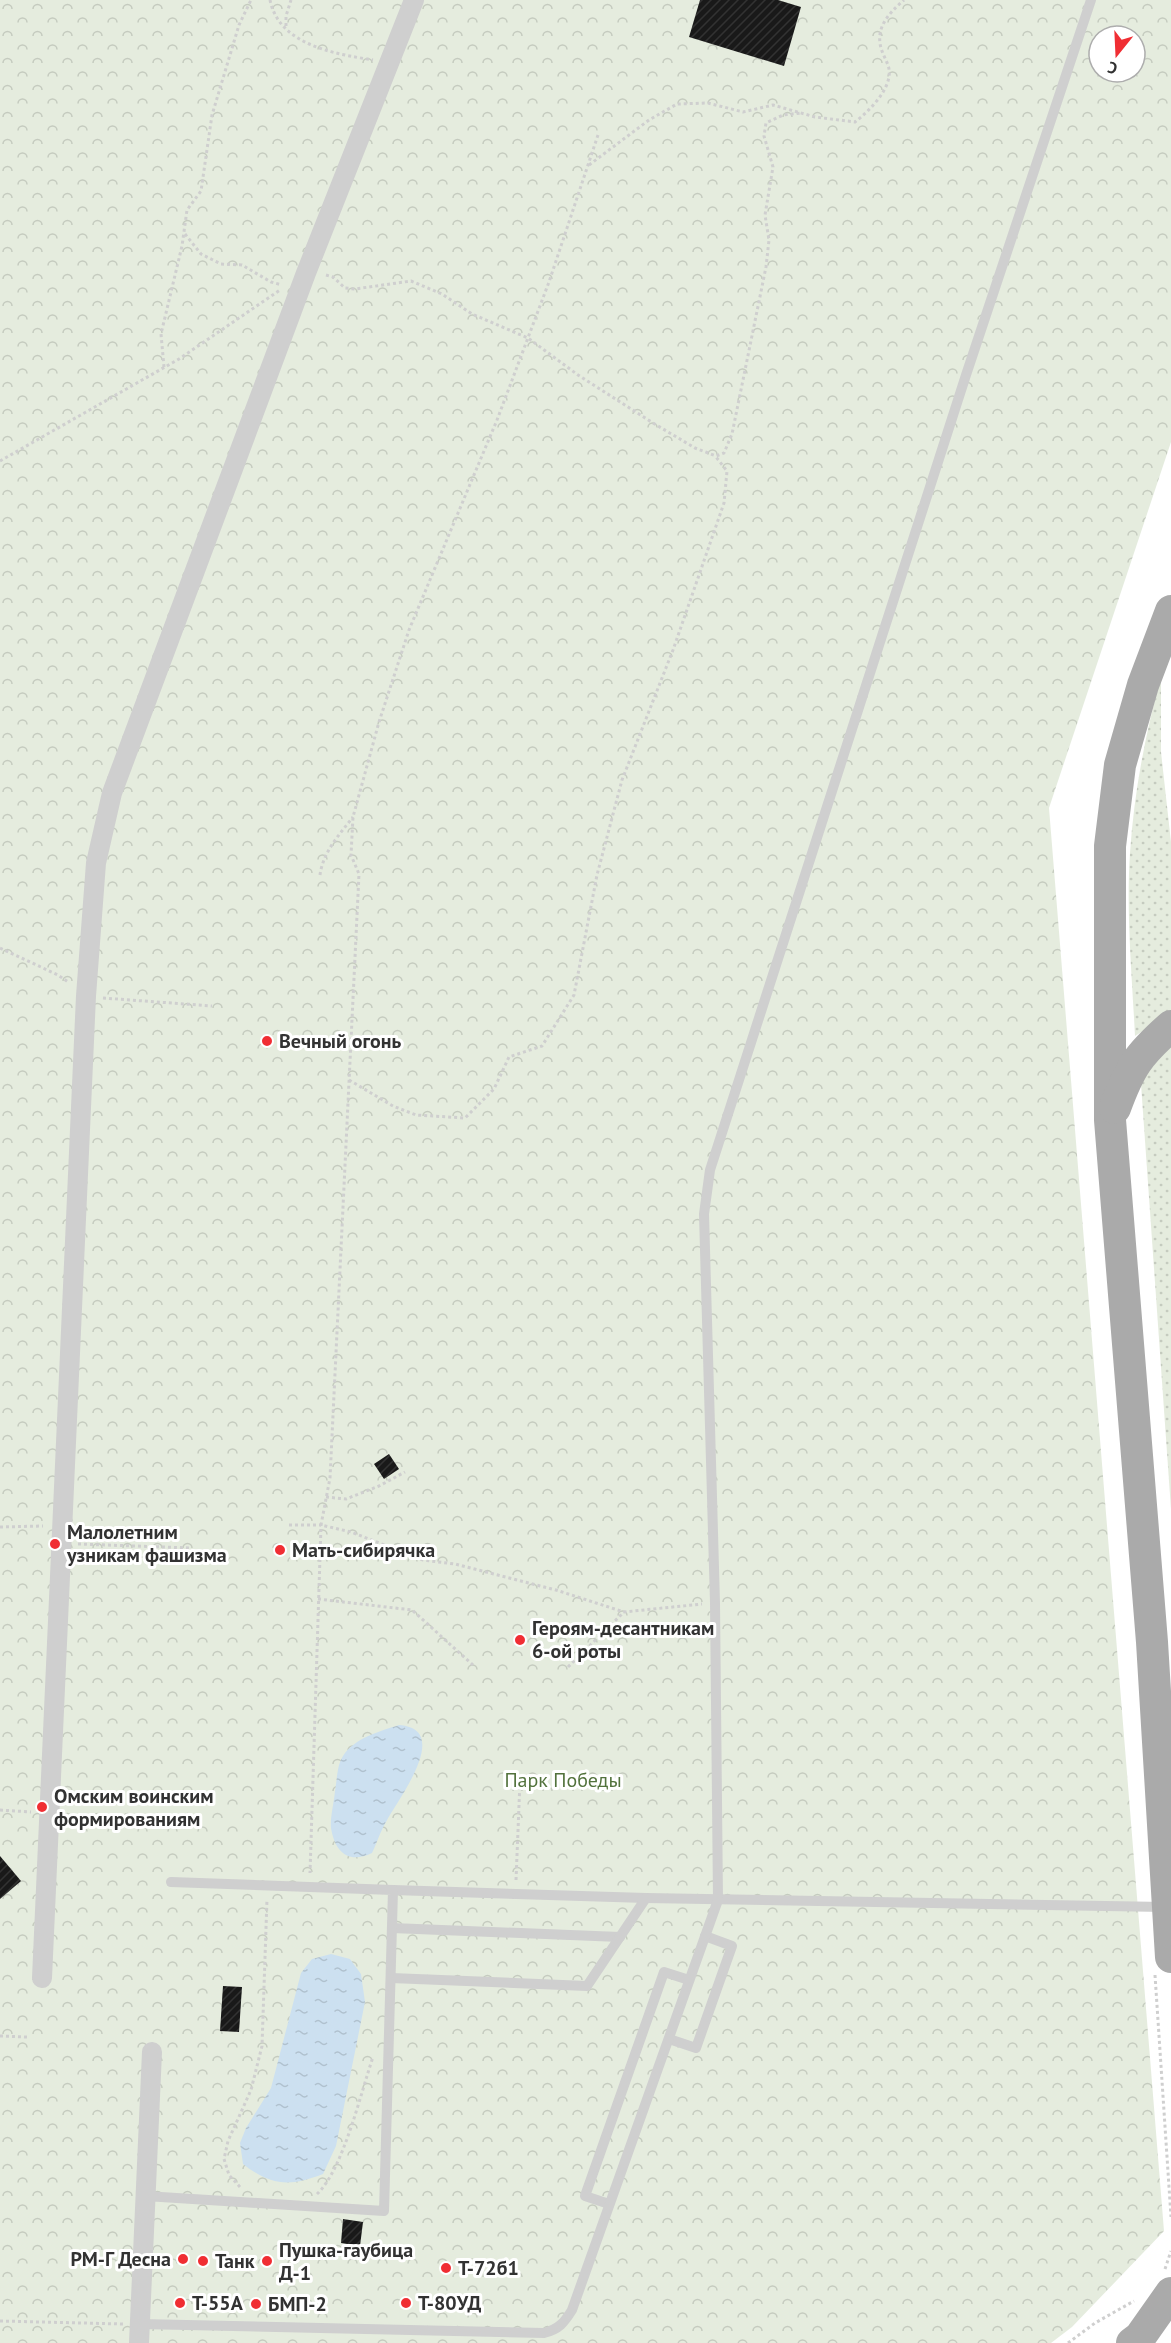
<svg xmlns="http://www.w3.org/2000/svg" width="1171" height="2343" viewBox="0 0 1171 2343" font-family="'PT Sans',sans-serif">
<defs>
<pattern id="grass-dots" width="8" height="8" patternUnits="userSpaceOnUse" patternTransform="scale(1.5)"><rect width="8" height="8" fill="#e5ecde"/><path d="M2 2h.1M6 6h.1" fill="none" stroke="#c5cbbf" stroke-width="1.8" stroke-linecap="round"/></pattern>
<pattern id="park-crowns" width="20" height="18" patternUnits="userSpaceOnUse" patternTransform="scale(1.5)"><rect width="20" height="18" fill="#e5ecde"/><path d="M2 6a3 3 0 1 1 6 0M12 15a3 3 0 1 1 6 0" fill="none" stroke="#c5cbbf"/></pattern>
<pattern id="water-ripples" width="26" height="14" patternUnits="userSpaceOnUse" patternTransform="scale(1.5)"><rect width="26" height="14" fill="#cce0f0"/><path d="M2 4q2-2 4 0t4 0M15 11q2-2 4 0t4 0" fill="none" stroke="#b0c1ce"/></pattern>
<pattern id="building-hatch" width="6" height="6" patternUnits="userSpaceOnUse" patternTransform="scale(1.5)"><rect width="6" height="6" fill="#191919"/><path d="M-1 1l2-2M0 6l6-6M5 7l2-2" fill="none" stroke="#323232"/></pattern>
</defs>
<rect width="100%" height="100%" fill="#fff"/>
<!-- grass -->
<g fill="url(#grass-dots)">
<path d="M1161,677V752L1171,842V1013L1135,1036C1132,975 1126,913 1130,853C1134,793 1145,735 1161,677Z"/>
<polygon points="1171,1041 1171,1509 1141,1084 1146,1070"/>
</g>
<!-- park -->
<path fill="url(#park-crowns)" fill-rule="evenodd" d="M0,0H1171V442L1049,808L1164,2231L1072,2327L1051,2343H0ZM1099,36H1135V72H1099Z"/>
<!-- water -->
<g fill="url(#water-ripples)">
<path d="M399,1725C453,1729 398,1799 386,1822C380,1832 377,1843 372,1853C349,1864 335,1853 331,1828C330,1817 334,1803 335,1791C337,1780 337,1765 343,1756C354,1738 381,1731 399,1725Z"/>
<path d="M331,1954L350,1959L361,1974L365,2002L336,2146L323,2174C290,2187 271,2186 243,2164L240,2143L246,2128L271,2088L301,1973L312,1959Z"/>
</g>
<!-- building -->
<g fill="url(#building-hatch)">
<polygon points="700,0 778,0 801,7 784,66 689,37"/>
<polygon points="389,1454 399,1469 384,1479 374,1464"/>
<polygon points="0,1856 21,1881 0,1899"/>
<polygon points="223,1986 242,1987 239,2032 220,2031"/>
<polygon points="343,2219 363,2222 360,2246 341,2243"/>
</g>
<g fill="none" stroke-linecap="round" stroke-linejoin="round">
<!-- path -->
<g stroke="#cfcfcf" stroke-width="3" stroke-dasharray="3 3" stroke-linecap="butt">
<path d="M270,0C279,45 335,54 373,60"/>
<polyline points="286,26 286,16 291,0"/>
<polyline points="598,135 549,282 497,420 409,630 379,722 353,817 351,855 359,874 330,1478 321,1525 351,1532 423,1560 455,1564 556,1590 624,1612"/>
<path d="M589,165L649,120L677,104L708,103L743,112L773,105L815,117L855,122C869,111 892,89 889,69C888,63 884,57 882,51C874,29 888,14 904,0"/>
<polyline points="185,234 201,254 221,264 242,265 271,282 282,285"/>
<polyline points="326,275 333,277 345,288 355,289 411,281 442,294 472,314 528,338 578,375 653,423 695,448 716,456 724,453 732,434 766,267 769,240 765,215 773,167 764,136 766,123 783,115 801,113"/>
<polyline points="164,367 161,334 182,246 187,210 201,191 212,115 239,25 251,0"/>
<polyline points="0,461 179,359 280,290"/>
<path d="M320,875C323,852 339,835 353,817"/>
<polyline points="0,948 58,975 68,982"/>
<polyline points="103,998 212,1006"/>
<polyline points="349,1080 393,1106 416,1115 465,1118 494,1089 509,1057 542,1046 574,995 597,875 622,780 673,650 724,503 727,471 716,457"/>
<polyline points="326,1497 346,1499 379,1486 405,1472"/>
<polyline points="289,1525 321,1525 310,1873"/>
<polyline points="0,1527 43,1526"/>
<polyline points="78,1544 191,1548"/>
<polyline points="318,1599 412,1610 473,1665"/>
<polyline points="568,1667 624,1612 702,1604"/>
<polyline points="0,1810 31,1812"/>
<polyline points="516,1880 520,1781"/>
<polyline points="1155,1975 1171,2217"/>
<polyline points="0,2036 27,2037"/>
<polyline points="240,2187 229,2175 224,2159 228,2141 251,2090 262,2046 267,1899"/>
<path d="M317,2194C343,2170 361,2092 373,2057"/>
<polyline points="1165,2269 1171,2251"/>
<polyline points="0,2321 123,2324"/>
<polyline points="1068,2343 1095,2323 1134,2301"/>
</g>
<!-- lane -->
<g stroke="#cfcfcf" stroke-width="10">
<polyline points="393,1890 646,1898 1165,1907"/>
<polyline points="392,1928 620,1937"/>
<polyline points="391,1978 587,1986 646,1898"/>
<polyline points="669,2039 696,2048 732,1946 705,1936"/>
<polyline points="145,2196 384,2211 393,1890 171,1882"/>
<polyline points="609,2204 585,2196 664,1972 689,1980"/>
<path d="M140,2324L544,2333C559,2329 564,2323 572,2310L718,1900L715,1603L704,1214L710,1170L966,375L1091,0"/>
</g>
<!-- street -->
<g stroke="#cfcfcf" stroke-width="20">
<polyline points="42,1978 86,996 96,863 112,793 306,273 414,0"/>
<polyline points="139,2343 152,2052"/>
</g>
<!-- primary -->
<g stroke="#aaa" stroke-width="32">
<polyline points="1171,611 1143,685 1120,765 1110,846 1110,1120 1152,1642 1171,1957"/>
<path d="M1115,1108C1130,1067 1138,1055 1171,1026"/>
<polyline points="1132,2343 1140,2337 1171,2293"/>
</g>
</g>
<!-- markers -->
<g fill="#f02e33" stroke="#fff" stroke-width="2">
<circle cx="267" cy="1041" r="6"/>
<circle cx="55" cy="1544" r="6"/>
<circle cx="280" cy="1550" r="6"/>
<circle cx="520" cy="1640" r="6"/>
<circle cx="42" cy="1807" r="6"/>
<circle cx="183" cy="2259" r="6"/>
<circle cx="203" cy="2261" r="6"/>
<circle cx="267" cy="2261" r="6"/>
<circle cx="446" cy="2268" r="6"/>
<circle cx="180" cy="2303" r="6"/>
<circle cx="406" cy="2303" r="6"/>
<circle cx="256" cy="2304" r="6"/>
</g>
<g text-anchor="middle" dominant-baseline="central" stroke-width="6" stroke-linejoin="round" paint-order="stroke">
<!-- poi labels -->
<g font-size="20" font-weight="bold" fill="#323232" stroke="#fff" text-anchor="start">
<text x="279" y="1041">Вечный огонь</text>
<text x="67" y="1532">Малолетним<tspan x="67" dy="23">узникам фашизма</tspan></text>
<text x="292" y="1550">Мать-сибирячка</text>
<text x="532" y="1628">Героям-десантникам<tspan x="532" dy="23">6-ой роты</tspan></text>
<text x="54" y="1796">Омским воинским<tspan x="54" dy="23">формированиям</tspan></text>
<text x="279" y="2250">Пушка-гаубица<tspan x="279" dy="23">Д-1</tspan></text>
<text x="171" y="2259" text-anchor="end">РМ-Г Десна</text>
<text x="215" y="2261">Танк</text>
<text x="458" y="2268">Т-72б1</text>
<text x="192" y="2303">Т-55А</text>
<text x="418" y="2303">Т-80УД</text>
<text x="268" y="2304">БМП-2</text>
</g>
<!-- park labels -->
<g font-size="20" fill="#52723c" stroke="#fff">
<text x="563" y="1780">Парк Победы</text>
</g>
</g>
<!-- north arrow -->
<g transform="translate(1117 54) rotate(198)"><circle r="28" fill="#ffffff" stroke="#adadad" stroke-width="1.5"/>
<path d="M0-4.5L10 22L0 15L-10 22Z" fill="#f02e33"/>
<text y="-9" font-size="16" font-weight="bold" text-anchor="middle" fill="#323232">С</text>
</g>
</svg>
